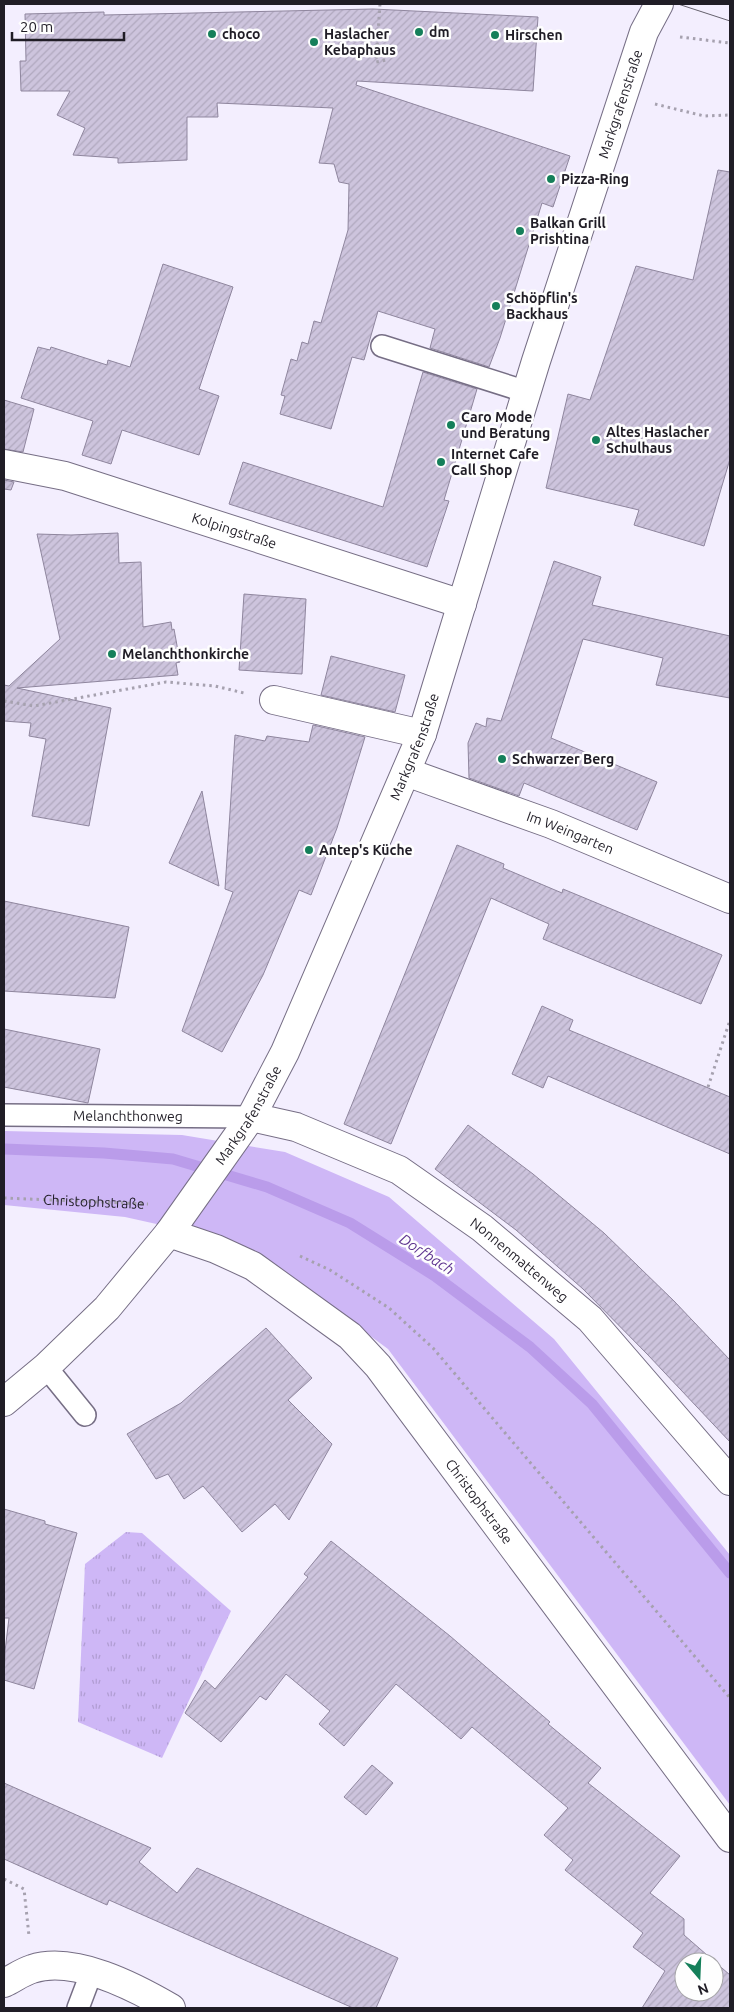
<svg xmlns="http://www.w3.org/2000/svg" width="734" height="2012" viewBox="0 0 734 2012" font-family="Ubuntu,sans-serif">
<defs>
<pattern id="grass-tufts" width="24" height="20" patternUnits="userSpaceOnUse" patternTransform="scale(1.25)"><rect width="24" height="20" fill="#ceb7f6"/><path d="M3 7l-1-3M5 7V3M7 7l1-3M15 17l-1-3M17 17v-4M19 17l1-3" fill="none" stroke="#b19dd3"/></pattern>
<pattern id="building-hatch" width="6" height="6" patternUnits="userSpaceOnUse" patternTransform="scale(1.25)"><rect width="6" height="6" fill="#cdc4dd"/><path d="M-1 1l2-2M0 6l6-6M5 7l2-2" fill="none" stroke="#b0a8be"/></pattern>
</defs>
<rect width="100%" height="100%" fill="#f3eefe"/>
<!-- grass -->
<polygon fill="url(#grass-tufts)" points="126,1532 142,1533 231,1611 162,1758 78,1722 85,1564"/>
<!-- park -->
<polygon fill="#ceb7f6" points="4,1131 182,1135 285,1152 389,1197 554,1339 730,1555 730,1805 388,1349 269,1261 179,1229 125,1217 4,1205"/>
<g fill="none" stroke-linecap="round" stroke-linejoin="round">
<!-- stream -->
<polyline stroke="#ba9cea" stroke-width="11" points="4,1149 104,1153 173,1159 267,1187 350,1223 435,1276 530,1347 592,1404 730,1573"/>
</g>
<!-- building -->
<g fill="url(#building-hatch)" stroke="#8f869e" fill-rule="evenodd">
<polygon points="373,9 538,17 533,91 357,81 356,85 570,156 553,207 542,203 500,338 489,367 430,348 435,329 378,311 364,360 352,357 331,429 280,414 285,396 281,395 291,359 297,361 302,342 308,344 314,321 321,323 348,230 349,184 339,182 334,164 319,163 333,108 217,103 218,117 187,117 187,160 118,163 118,158 73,155 85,128 57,115 70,91 21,91 20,61 26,61 25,14 104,12 104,15"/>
<polygon points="718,170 730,172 730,459 704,546 634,525 639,510 546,488 568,394 590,400 636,266 693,280"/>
<polygon points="163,264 233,287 199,389 219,396 199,455 122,430 111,464 82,455 93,421 21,398 38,347 50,350 51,347 107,365 108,360 130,367"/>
<polygon points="423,372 477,389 444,500 449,501 427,567 229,504 243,462 383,507"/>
<polygon points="4,400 34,409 23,452 4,449"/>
<polygon points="4,480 14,482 11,490 4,489"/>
<polygon points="118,533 119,563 141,562 143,627 171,622 172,630 174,629 180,662 176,663 178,675 17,688 111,708 89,826 32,816 46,739 29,736 31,723 4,721 4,685 9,686 60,639 37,534 71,535"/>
<polygon points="554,561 601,577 592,605 730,636 730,698 656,685 663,658 583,639 551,738 657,782 637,830 524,783 519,796 469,778 468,743 476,723 486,727 487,718 501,721"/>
<polygon points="244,594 306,599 302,674 239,670"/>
<polygon points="331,656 405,675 395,712 321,695"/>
<polygon points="313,725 365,737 337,828 311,895 299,890 263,975 222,1052 182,1031 233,892 225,889 235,735 265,741 267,736 309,742"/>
<polygon points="202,791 219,886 169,863"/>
<polygon points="457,845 504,864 503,868 562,893 563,889 722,955 701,1004 543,939 549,924 491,898 391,1144 344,1124"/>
<polygon points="4,901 129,927 115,998 4,991"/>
<polygon points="542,1006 573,1020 569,1030 730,1097 730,1154 548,1076 543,1088 512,1074"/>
<polygon points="4,1029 100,1049 88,1103 4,1087"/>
<polygon points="468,1125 533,1174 604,1233 674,1301 730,1360 730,1442 648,1355 583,1289 516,1230 435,1169"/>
<polygon points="266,1328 312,1378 288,1400 332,1444 289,1520 275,1504 242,1532 203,1486 184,1499 168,1474 156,1479 127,1434 181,1403"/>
<polygon points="4,1509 45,1521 45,1524 77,1533 34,1689 4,1680 5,1651 9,1618 4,1618"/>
<path d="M331,1541L450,1636L550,1722L548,1724L601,1768L588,1783L680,1856L650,1893L684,1919V1935L730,1975V2008H642L665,1971L633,1947L643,1933L565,1870L573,1860L544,1835L568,1808L472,1727L461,1739L396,1684L344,1746L319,1724L330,1711L286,1674L266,1700L260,1696L221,1742L185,1713L205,1680L215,1689L308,1577L304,1574ZM684,1962H714V1992H684Z"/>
<polygon points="372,1765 393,1783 366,1815 344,1797"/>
<polygon points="4,1783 151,1848 139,1862 177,1893 197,1868 398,1958 376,2008 353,2008 109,1900 107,1905 4,1859"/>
</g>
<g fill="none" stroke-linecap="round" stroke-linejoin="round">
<!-- lane casing -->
<g stroke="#766e85" stroke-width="24">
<g id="lane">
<polyline points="382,346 527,392"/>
<path id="s2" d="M4,1115L251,1117"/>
<polyline points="46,1367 85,1415"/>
<polyline points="78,2008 92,1971"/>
</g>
</g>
<!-- street casing -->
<g stroke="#766e85" stroke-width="30">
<g id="street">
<path id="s3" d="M4,464L65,476L462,604"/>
<polyline points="274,700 422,734"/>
<path id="s4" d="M406,772L551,824L730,899"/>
<path id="s5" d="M251,1117L296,1127L399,1170L482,1228L590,1319L730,1481"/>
<path id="s6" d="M169,1233L216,1249L253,1266L350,1336L378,1366L730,1838"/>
<path d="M4,1983C13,1979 22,1972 32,1969C74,1955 135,1987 171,2008"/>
</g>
</g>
<!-- secondary casing -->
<g stroke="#766e85" stroke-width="30">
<g id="secondary">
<path id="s7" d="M4,1402L46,1367L107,1308L169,1233L251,1117L285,1052L422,734L536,361L644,32L659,4"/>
</g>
</g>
<!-- path -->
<g stroke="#a6a1af" stroke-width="3" stroke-dasharray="2.5 4" stroke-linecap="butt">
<polyline points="380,4 376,62 387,60"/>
<polyline points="680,37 730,43"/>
<polyline points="655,104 704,116 730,115"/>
<polyline points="4,701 34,706 166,682 215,686 244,693"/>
<polyline points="708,1087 730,1020"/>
<path id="s1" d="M4,1198L148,1204"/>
<polyline points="300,1256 330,1270 389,1308 433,1348 730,1698"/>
<polyline points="4,1879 24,1889 29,1936"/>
</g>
<!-- lane -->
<use href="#lane" stroke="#fff" stroke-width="21"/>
<!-- street -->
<use href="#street" stroke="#fff" stroke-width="28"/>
<!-- secondary -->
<use href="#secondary" stroke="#fff" stroke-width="28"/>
<!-- tram -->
<polyline stroke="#65616d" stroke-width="1" points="678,4 730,21"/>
</g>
<!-- markers -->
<g fill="#157f5a" stroke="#fefefe" stroke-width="2">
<circle cx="419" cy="32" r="5"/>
<circle cx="212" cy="34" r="5"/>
<circle cx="495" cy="35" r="5"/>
<circle cx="314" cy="42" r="5"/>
<circle cx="551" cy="179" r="5"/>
<circle cx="520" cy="231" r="5"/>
<circle cx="496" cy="306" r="5"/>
<circle cx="451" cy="425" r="5"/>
<circle cx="596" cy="440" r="5"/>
<circle cx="441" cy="462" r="5"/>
<circle cx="112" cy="654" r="5"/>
<circle cx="502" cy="759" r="5"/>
<circle cx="309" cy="850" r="5"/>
</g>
<g text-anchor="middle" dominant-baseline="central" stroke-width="5" stroke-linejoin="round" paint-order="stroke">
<!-- poi labels -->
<g font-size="14" font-weight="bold" fill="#201d26" stroke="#fefefe" text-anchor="start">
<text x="429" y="32">dm</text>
<text x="222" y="34">choco</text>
<text x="324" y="34">Haslacher<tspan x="324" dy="16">Kebaphaus</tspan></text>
<text x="505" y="35">Hirschen</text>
<text x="561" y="179">Pizza-Ring</text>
<text x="530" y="223">Balkan Grill<tspan x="530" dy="16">Prishtina</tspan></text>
<text x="506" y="298">Schöpflin's<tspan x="506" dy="16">Backhaus</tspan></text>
<text x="461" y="417">Caro Mode<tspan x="461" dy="16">und Beratung</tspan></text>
<text x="606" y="432">Altes Haslacher<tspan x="606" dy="16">Schulhaus</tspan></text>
<text x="451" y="454">Internet Cafe<tspan x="451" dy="16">Call Shop</tspan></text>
<text x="122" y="654">Melanchthonkirche</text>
<text x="512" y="759">Schwarzer Berg</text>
<text x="319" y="850">Antep's Küche</text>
</g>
<!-- street labels -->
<g font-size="14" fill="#201d26" stroke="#fefefe">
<text stroke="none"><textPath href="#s7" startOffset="1459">Markgrafenstraße</textPath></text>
<text stroke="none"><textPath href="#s3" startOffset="240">Kolpingstraße</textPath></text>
<text stroke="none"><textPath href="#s7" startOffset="784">Markgrafenstraße</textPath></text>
<text stroke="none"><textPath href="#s4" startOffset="175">Im Weingarten</textPath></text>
<text stroke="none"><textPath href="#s7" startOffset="379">Markgrafenstraße</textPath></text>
<text stroke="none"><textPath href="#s2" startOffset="124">Melanchthonweg</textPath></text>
<text stroke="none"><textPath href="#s1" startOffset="90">Christophstraße</textPath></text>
<text stroke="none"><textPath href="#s5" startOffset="308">Nonnenmattenweg</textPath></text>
<text stroke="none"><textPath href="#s6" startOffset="420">Christophstraße</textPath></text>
</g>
<!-- water labels -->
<g font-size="15" font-style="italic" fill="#603791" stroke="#fefefe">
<text transform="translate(427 1254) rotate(33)">Dorfbach</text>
</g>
</g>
<!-- border -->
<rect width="734" height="2012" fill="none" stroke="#201d26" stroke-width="10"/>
<!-- north arrow -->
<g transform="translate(699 1977) rotate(161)"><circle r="24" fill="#fefefe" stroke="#a5a4a8"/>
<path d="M0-4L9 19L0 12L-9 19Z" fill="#157f5a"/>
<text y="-8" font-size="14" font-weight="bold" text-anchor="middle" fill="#201d26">N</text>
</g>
<!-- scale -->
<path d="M12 32v8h112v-8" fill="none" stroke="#201d26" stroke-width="2.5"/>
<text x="20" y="32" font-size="15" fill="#201d26" stroke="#fefefe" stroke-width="4" paint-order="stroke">20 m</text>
</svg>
